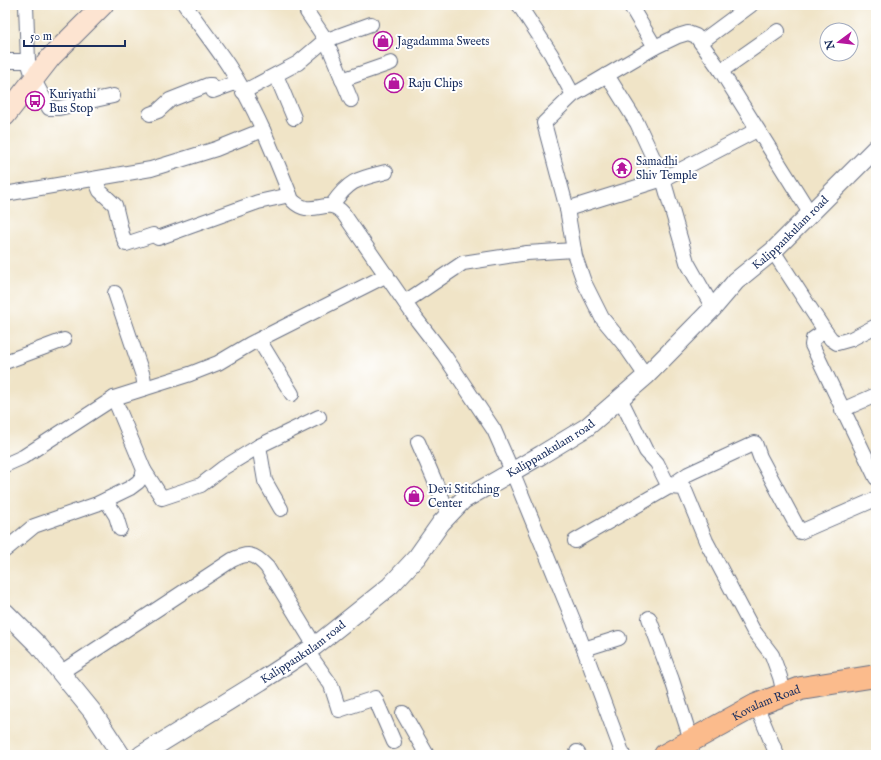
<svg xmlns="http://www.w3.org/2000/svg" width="881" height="760" viewBox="0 0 881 760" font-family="'IM FELL English',serif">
<rect width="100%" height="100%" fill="#fff"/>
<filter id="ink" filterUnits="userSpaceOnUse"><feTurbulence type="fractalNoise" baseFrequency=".025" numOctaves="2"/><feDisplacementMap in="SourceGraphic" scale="8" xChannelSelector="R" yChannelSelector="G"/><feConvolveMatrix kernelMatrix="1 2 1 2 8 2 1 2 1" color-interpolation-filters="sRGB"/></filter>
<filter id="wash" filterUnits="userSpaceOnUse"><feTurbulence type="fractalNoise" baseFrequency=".012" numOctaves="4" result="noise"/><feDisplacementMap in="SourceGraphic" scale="16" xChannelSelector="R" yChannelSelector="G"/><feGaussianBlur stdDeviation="0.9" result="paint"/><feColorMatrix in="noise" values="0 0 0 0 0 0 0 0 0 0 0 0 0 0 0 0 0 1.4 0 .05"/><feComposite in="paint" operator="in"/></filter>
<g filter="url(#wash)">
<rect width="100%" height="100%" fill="#f0e4c7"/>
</g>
<g filter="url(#ink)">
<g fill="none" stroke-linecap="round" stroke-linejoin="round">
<!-- minor casing -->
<g stroke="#666e83" stroke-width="16">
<g id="minor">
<polyline points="26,5 28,61 34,80 49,108 59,108 113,96"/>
<path d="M185,5C199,25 214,44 228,65C255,106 274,154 292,200C296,204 300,207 306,208C322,210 330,199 343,213L417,320L444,355L494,430L512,471L574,622L623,755"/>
<polyline points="519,5 551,54 573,95"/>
<polyline points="630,5 655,47"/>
<polyline points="307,12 326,40 351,100"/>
<polyline points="701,42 751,5"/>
<polyline points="5,61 28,61"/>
<polyline points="721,71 778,31"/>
<polyline points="276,75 294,118"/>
<polyline points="607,75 637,123 663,179 687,262 713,308"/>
<polyline points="342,80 391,63"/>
<polyline points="243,92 298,63 324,41 371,24"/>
<polyline points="150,114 158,111 170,100 208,85 211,85 213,91 238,82"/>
<polyline points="95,179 100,191 115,205 122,234 126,244 153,235 158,238 258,202 290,195"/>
<polyline points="5,194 151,169 216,149 263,130"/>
<path d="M332,205C349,180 357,179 386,172"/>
<polyline points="567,209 663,179 757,130"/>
<polyline points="773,251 825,331 831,339 837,343 851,339 876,326"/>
<polyline points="115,293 143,376 145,388"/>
<polyline points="405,302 463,263 527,253 574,250"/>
<polyline points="825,331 813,339 812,345 876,478"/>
<polyline points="259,340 292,394"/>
<polyline points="5,362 64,340"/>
<polyline points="646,376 626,347 602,318 584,282 575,256 567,209 544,123 573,95 655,47 678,36 688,33 696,36 721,71 810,213"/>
<polyline points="620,398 646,451 657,463 669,487 684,488 706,541 753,630 772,655 780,677 784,694"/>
<polyline points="842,410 876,395"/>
<polyline points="418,442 449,514"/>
<polyline points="259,446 265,481 281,509"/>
<polyline points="5,465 23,457 114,398 190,374 218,363 250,344 387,275"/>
<polyline points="144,470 162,498 201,485 223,468 259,446 319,417"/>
<polyline points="106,500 116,516 120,529"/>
<polyline points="575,541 669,487 688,474 755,443 760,457 800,532 876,499"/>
<polyline points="5,550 34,526 97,504 130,488 138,482 142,477 144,470 114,398"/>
<polyline points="649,618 672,680 691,740"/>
<polyline points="584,649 619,638"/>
<polyline points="307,651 331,685 339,710 375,698 394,742"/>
<path d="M60,673L232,560C248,552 254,553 267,567L315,646"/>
<polyline points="756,705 777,755"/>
<polyline points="403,713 427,755"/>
<polyline points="577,752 579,755"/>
</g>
</g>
<!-- tertiary casing -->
<g stroke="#666e83" stroke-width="20">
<g id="tertiary">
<polyline points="5,612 39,646 92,711 121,755"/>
<path id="s1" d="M141,755L261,681L315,646L390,586L417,557L441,523L463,500L541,455L587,427L646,376L713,308L736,281L773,251L876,148"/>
</g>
</g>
<!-- secondary casing -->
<g stroke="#666e83" stroke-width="22">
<polyline id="secondary" points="5,116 51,57 103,5"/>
</g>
<!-- primary casing -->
<g stroke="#666e83" stroke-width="24">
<g id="primary">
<path id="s2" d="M665,755L756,705L801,688L876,676"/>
</g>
</g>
<!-- minor -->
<use href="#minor" stroke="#fff" stroke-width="14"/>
<!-- tertiary -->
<use href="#tertiary" stroke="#fff" stroke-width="18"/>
<!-- secondary -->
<use href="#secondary" stroke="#fde4d1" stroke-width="20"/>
<!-- primary -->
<use href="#primary" stroke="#fbbb8c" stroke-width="22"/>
</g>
</g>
<!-- icons -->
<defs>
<g id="shop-ring" transform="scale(1)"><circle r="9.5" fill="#fff" stroke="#b5179e" stroke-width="1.5"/><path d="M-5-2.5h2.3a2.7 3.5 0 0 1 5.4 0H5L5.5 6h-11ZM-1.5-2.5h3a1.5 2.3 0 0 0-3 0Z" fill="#b5179e"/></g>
<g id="bus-ring" transform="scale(1)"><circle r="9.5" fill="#fff" stroke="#b5179e" stroke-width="1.5"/><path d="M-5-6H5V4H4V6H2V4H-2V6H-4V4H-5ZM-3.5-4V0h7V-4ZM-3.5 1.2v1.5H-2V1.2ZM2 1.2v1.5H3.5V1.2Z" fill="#b5179e"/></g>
<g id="temple-ring" transform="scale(1)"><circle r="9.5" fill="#fff" stroke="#b5179e" stroke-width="1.5"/><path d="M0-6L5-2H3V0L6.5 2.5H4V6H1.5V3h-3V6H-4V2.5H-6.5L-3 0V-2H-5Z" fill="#b5179e"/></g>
</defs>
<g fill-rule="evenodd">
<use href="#shop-ring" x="383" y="41"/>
<use href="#shop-ring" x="394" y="83"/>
<use href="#bus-ring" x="35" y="101"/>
<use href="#temple-ring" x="622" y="168"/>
<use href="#shop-ring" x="414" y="496"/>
</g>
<g text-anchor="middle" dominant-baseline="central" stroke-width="4" stroke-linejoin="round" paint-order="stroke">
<!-- poi labels -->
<g font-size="12" fill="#1b2f5e" stroke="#fff" text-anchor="start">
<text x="397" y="41">Jagadamma Sweets</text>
<text x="408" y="83">Raju Chips</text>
<text x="49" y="94">Kuriyathi<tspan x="49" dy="14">Bus Stop</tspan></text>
<text x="636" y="161">Samadhi<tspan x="636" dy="14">Shiv Temple</tspan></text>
<text x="428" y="489">Devi Stitching<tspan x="428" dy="14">Center</tspan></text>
</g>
<!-- street labels -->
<g font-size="12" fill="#1b2f5e" stroke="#fff">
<text stroke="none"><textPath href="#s1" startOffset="840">Kalippankulam road</textPath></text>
<text stroke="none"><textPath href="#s1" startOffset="516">Kalippankulam road</textPath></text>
<text stroke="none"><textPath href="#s1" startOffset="192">Kalippankulam road</textPath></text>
<text stroke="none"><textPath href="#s2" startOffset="114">Kovalam Road</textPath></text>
</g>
</g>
<!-- margin -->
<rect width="881" height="760" fill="none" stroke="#fff" stroke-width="20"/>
<!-- north arrow -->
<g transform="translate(839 42) rotate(255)"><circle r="19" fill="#ffffff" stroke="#a4acbf"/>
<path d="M0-3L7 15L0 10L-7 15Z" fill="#b5179e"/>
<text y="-6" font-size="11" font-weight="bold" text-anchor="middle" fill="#1b2f5e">N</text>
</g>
<!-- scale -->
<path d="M24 40v6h101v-6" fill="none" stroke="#1b2f5e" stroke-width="2"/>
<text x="30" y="40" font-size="12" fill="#1b2f5e" stroke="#ffffff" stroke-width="3" paint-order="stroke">50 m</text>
</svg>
